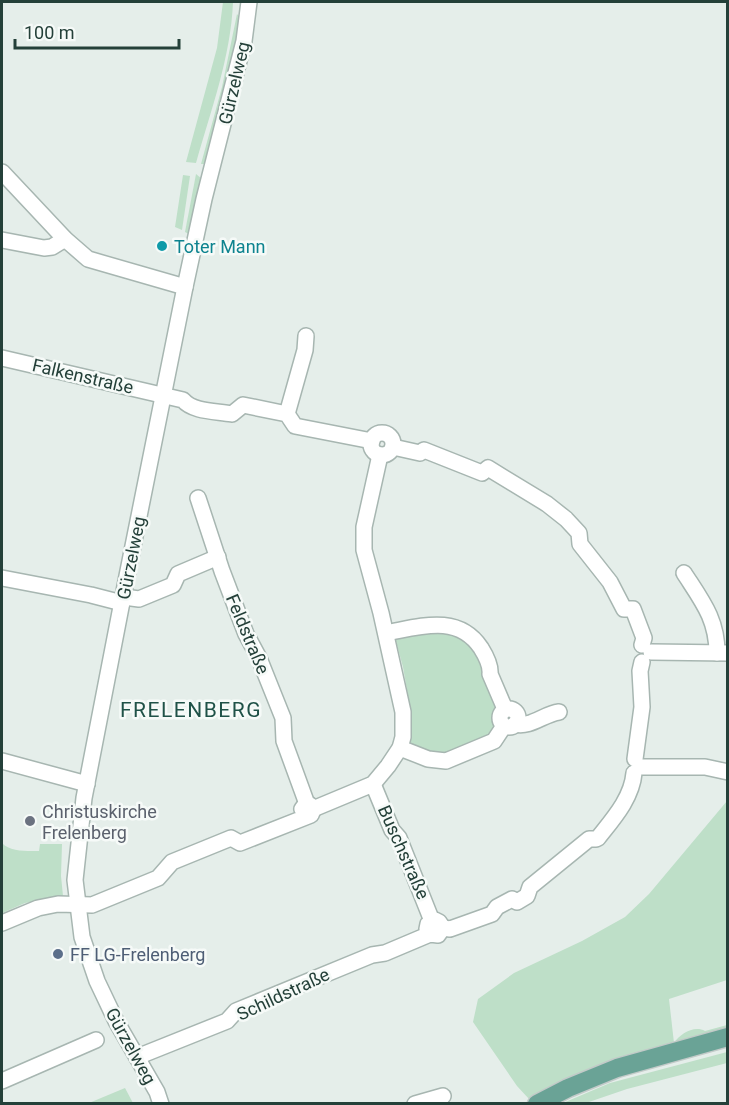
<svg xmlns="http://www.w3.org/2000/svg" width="729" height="1105" viewBox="0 0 729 1105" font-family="Roboto,sans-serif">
<rect width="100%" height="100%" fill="#e5eeea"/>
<!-- green -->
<g fill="#bedfc8">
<path d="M223,2H233C231,56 211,110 196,163L186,162L217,48Z"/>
<polygon points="237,14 241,19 236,48 205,164 201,164 222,87"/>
<polygon points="196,174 202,179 189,234 185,232"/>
<polygon points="183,175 190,176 182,230 175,227"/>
<path d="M435,628L465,637C484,669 496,690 496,729L491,734L446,752L427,755L406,747L412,719L403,667L394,634Z"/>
<path d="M727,801V980L669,999L674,1043C680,1034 694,1025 705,1031L727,1025V1030L554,1087L529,1099L517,1086L473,1022L478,999L514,973L582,941L625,917L649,894Z"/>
<path d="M2,843C10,852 27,851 39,851L40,844H62L61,876L63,896L25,903L2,913Z"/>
<polygon points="727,1052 727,1063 627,1089 586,1103 563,1103 610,1083"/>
<polygon points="125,1088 133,1103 89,1103"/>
</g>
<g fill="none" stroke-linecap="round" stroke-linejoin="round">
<!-- minor casing -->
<g stroke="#a7b6b1" stroke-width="18">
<g id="minor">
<polyline points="2,172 65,239 88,259 185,287"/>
<polyline points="2,240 44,248 52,247 65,239"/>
<path d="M2,358L183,400C193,412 216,411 232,414L243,405L287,414L295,426L372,441"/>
<polyline points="287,414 305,350 306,336"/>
<circle cx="382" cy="444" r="11"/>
<polyline points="393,447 420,453 424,450 482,473 488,468 547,504 566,519 579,533 580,544 610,582 624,609 633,609 644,638 642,645"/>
<polyline points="198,498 222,571 246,634 259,658 283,718 284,741 307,804"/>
<path d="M684,573C702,601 717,619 717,653"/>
<polyline points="2,578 91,595 122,603"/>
<polyline points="124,597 139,599 173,585 178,574 218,557"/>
<path d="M386,633C419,627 458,613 481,648C486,656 491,665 490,674L505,709"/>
<polyline points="651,652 728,653"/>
<circle cx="509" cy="718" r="9"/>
<path d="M515,724C530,728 544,714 559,712"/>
<polyline points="400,748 428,759 446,761 494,741 504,726"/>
<polyline points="635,759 642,707 640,671 642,662"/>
<polyline points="2,761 87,784"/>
<polyline points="642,767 705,767 728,772"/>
<polyline points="373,784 392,830 399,838 432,921"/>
<polyline points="313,809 373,784 388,766 400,748 403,737 403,712 381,613 364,550 364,527 380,455"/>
<polyline points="2,923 38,908 58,904 92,905 158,878 172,862 231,838 240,843 311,815 313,810 310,805 305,805 302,809 306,816"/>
<path d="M443,928L450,929L492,914L497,907L512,899L517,902L527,896L530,887L589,839H596L598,838C613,819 632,798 634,773"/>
<polyline points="137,1057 227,1021 236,1011 372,955 385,953 430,934 438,935 443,928 439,922 435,920 428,924 427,929 430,934"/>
<polyline points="2,1081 96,1040"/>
<polyline points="161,1104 157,1092 116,1021 97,981 82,937 75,880 84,798 127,576 185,287 204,199 244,41 249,2"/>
<polyline points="415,1104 443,1096"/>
</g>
</g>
<!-- major casing -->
<g stroke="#c2cac8" stroke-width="21">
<polyline id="major" points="537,1104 568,1088 617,1068 728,1037"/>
</g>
<!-- minor -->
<use href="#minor" stroke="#fff" stroke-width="15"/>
<!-- major -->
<use href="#major" stroke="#6aa396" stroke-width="18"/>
</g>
<!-- markers -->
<circle fill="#0f9aa8" stroke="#f6faf8" stroke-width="2" cx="162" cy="246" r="6"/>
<circle fill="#6b7280" stroke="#f6faf8" stroke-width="2" cx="30" cy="821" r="6"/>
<circle fill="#5c6f8a" stroke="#f6faf8" stroke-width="2" cx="58" cy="954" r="6"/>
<g text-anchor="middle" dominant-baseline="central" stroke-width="5" stroke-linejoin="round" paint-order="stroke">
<!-- street labels -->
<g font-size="18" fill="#244039" stroke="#f6faf8">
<text transform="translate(234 83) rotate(-77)">Gürzelweg</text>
<text transform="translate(83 376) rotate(13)">Falkenstraße</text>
<text transform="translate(131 558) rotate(-79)">Gürzelweg</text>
<text transform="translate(248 634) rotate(67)">Feldstraße</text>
<text transform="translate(404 852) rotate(66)">Buschstraße</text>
<text transform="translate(283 994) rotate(-25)">Schildstraße</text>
<text transform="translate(131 1046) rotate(61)">Gürzelweg</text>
</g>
<!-- culture labels -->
<g font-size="18" fill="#0d838f" stroke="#f6faf8" text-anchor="start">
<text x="174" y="246">Toter Mann</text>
</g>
<!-- worship labels -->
<g font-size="18" fill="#5b616d" stroke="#f6faf8" text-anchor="start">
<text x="42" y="811">Christuskirche<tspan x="42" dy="21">Frelenberg</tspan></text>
</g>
<!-- service labels -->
<g font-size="18" fill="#4e5e75" stroke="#f6faf8" text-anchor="start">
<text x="70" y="954">FF LG-Frelenberg</text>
</g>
<!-- quarter labels -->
<g font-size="21" letter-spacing="1.5" fill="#205248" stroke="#f6faf8">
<text x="191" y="710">FRELENBERG</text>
</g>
</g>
<!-- border -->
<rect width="729" height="1105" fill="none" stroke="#244039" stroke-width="6"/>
<!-- scale -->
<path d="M15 39v9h164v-9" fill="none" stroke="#244039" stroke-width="3"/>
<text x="24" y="39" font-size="18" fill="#244039" stroke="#f6faf8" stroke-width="4.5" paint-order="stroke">100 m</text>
</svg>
